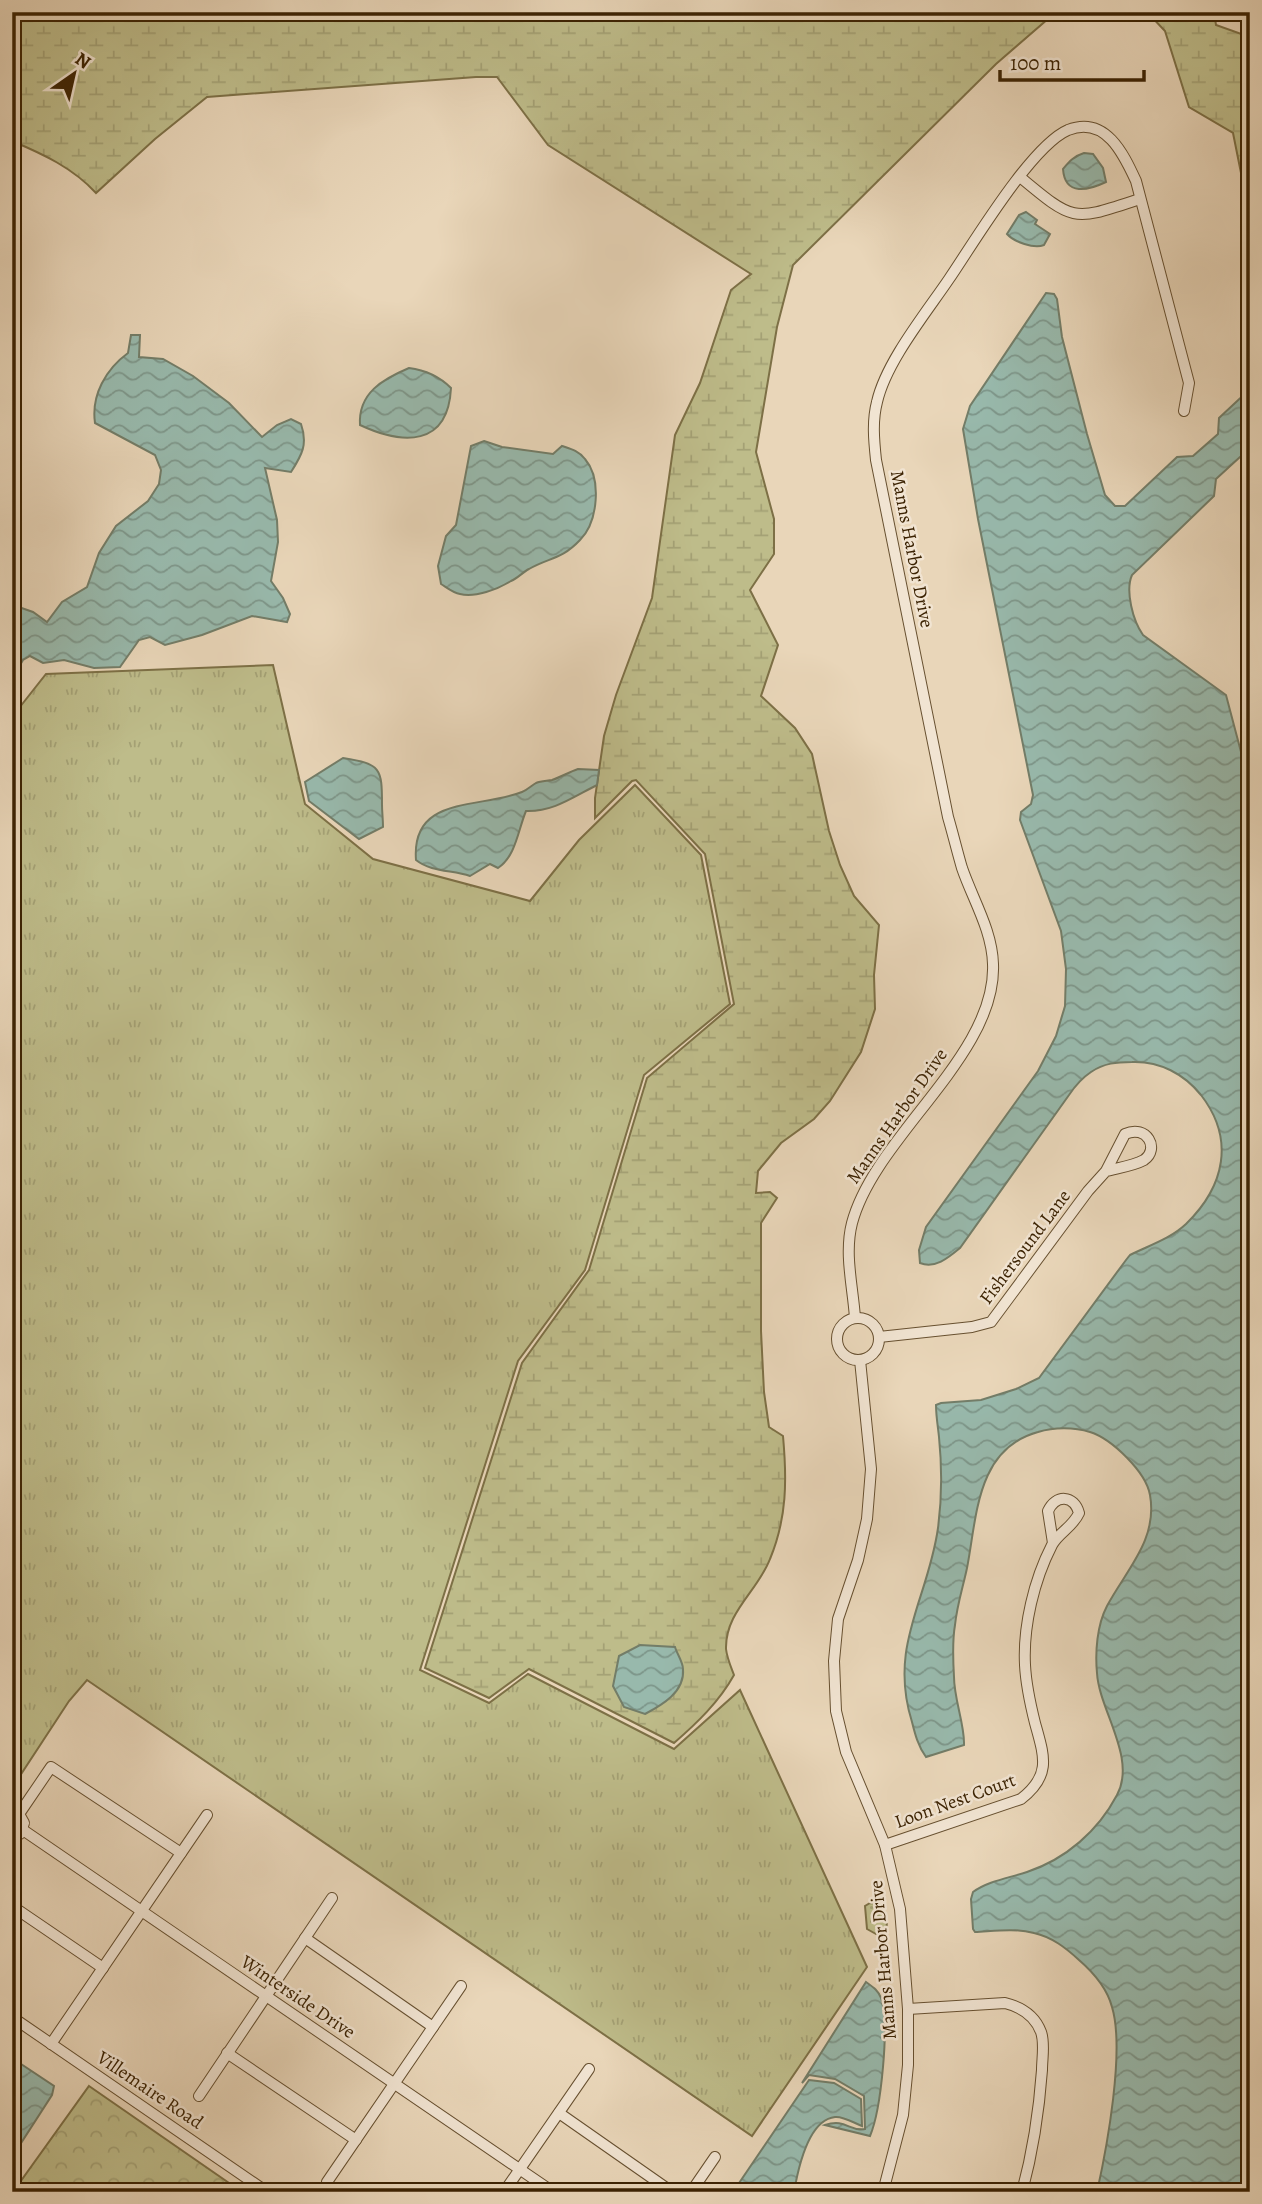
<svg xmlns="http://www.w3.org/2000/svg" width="1262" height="2204" viewBox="0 0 1262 2204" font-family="Alegreya,serif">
<defs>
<pattern id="grass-tufts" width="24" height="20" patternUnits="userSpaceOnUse" patternTransform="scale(1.75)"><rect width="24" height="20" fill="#bebc8a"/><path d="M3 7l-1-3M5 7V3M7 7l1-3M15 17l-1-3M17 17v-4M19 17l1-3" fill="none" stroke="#a4a175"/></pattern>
<pattern id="forest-crowns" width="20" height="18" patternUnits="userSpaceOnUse" patternTransform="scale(1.75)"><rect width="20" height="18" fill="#bebc8a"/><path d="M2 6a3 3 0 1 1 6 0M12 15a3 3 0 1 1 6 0" fill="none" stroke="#a4a175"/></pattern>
<pattern id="wetland-marsh" width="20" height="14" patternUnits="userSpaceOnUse" patternTransform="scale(1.75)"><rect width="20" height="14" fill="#bebc8a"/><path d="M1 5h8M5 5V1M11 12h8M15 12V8" fill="none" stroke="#a4a175"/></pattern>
<pattern id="park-dots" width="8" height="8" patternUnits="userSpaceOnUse" patternTransform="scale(1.75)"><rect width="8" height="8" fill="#bebc8a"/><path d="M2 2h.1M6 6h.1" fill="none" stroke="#a4a175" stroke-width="1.8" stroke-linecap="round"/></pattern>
<pattern id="water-waves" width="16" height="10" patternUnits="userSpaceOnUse" patternTransform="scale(1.75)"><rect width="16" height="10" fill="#98b9ac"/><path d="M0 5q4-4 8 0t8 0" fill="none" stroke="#7d968a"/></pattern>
</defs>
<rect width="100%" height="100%" fill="#e9d6b9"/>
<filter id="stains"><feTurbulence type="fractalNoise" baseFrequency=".00286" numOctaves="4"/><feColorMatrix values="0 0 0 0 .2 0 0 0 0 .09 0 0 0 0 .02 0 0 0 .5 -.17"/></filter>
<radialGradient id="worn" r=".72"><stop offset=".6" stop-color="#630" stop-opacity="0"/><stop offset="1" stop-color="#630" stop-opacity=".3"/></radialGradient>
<!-- grass -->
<polygon fill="url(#grass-tufts)" stroke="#7d7046" stroke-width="2" points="273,665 305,804 373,859 530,901 579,840 635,785 701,855 730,1004 644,1075 585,1270 518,1361 420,1670 489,1703 528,1674 674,1749 740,1690 867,1967 752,2136 87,1680 69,1701 12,1788 12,717 46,674"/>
<!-- forest -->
<polygon fill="url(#forest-crowns)" stroke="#7d7046" stroke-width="2" points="89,2086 242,2192 13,2192"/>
<!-- wetland -->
<g fill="url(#wetland-marsh)" stroke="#7d7046" stroke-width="2">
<path d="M12,12H1056L996,64L793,265L777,327L756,452L774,519V554L750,590L778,645L761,696L795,728L812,754L829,831L840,865L854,896L879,925L874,975L875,1009L861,1052L830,1101L814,1119L781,1143L758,1171L756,1193L770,1192L777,1198L761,1223V1331L764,1392L769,1427L783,1436C787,1480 787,1518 770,1559C758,1591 725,1612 726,1649C727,1658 731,1667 734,1675C719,1702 697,1723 674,1743L529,1669L489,1698L425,1668L522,1363L589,1270L647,1078L734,1004L705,854L636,780L632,781L595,818V798L604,736L616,695L652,598L675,435L700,383L731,290L751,274L548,145L497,77H476L207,97L155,139L96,193C73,168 43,154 12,141Z"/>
<polygon points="1147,12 1214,12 1216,25 1244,35 1239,12 1250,12 1250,183 1244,188 1233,133 1189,107 1165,31"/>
</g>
<!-- park -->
<polygon fill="url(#park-dots)" stroke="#7d7046" stroke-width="2" points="870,1903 879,1904 887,1922 886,1931 876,1934 867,1929 865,1906"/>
<!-- water -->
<g fill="url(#water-waves)" stroke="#737d68" stroke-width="2">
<path d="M1084,153L1093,154L1103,168L1106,182C1089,190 1065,197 1063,169C1069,162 1074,156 1084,153Z"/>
<path d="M1026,212L1037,220L1035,224L1050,234L1044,245C1034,249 1014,242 1007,234L1019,215Z"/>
<path d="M1046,293L1054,294L1057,299L1062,337L1087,434L1105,495L1115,506H1125L1177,457L1193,456L1218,434L1219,418L1250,389V457H1240L1216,479L1214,496L1132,575C1125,591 1133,621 1143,635L1226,695L1250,786V1449L1246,1481L1250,1513V2192H1097C1107,2147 1125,2050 1112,2007C1107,1988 1094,1973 1079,1960C1066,1948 1052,1937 1034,1933C1015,1928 995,1931 975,1932L973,1929L971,1899L973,1892C988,1881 1009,1878 1027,1872C1066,1859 1098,1831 1117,1795C1137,1758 1099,1710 1097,1673C1095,1652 1097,1625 1107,1606C1126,1570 1158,1540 1150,1495C1146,1472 1112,1439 1090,1432C1074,1427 1054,1427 1038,1432C976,1449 977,1517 967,1568C963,1587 957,1605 955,1625C952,1642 953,1660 954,1677C954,1699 965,1726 964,1745L926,1757C918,1746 915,1734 912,1722C888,1645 928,1600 938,1528C942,1498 942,1467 939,1437C938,1427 936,1416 936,1405L941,1403L981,1400L1016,1389L1039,1378L1126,1260L1130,1255C1150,1245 1170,1239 1186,1224C1225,1186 1235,1139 1201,1095C1184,1074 1160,1061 1132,1062C1117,1062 1104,1063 1091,1072C1082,1078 1075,1086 1069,1095L960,1248C948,1258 935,1269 920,1263L919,1250L926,1227L1038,1071L1056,1036L1065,1006L1066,969L1061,931L1020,820L1021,812L1031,804L1033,795L978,519L963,429L970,406Z"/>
<path d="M131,335H140L139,357L163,359L193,376L229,403L262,437L277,425L291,419L301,424C308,444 302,455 291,472L265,468L277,520L278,542L271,581L283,598L290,614L287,622L252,616L202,635L165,645L150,637L139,640L120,667L94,668L64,660L43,663L30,656L23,660L12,679V607L16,606L33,612L47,622L62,602L87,587L99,553L116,526L148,501L159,484L161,470L155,455L95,423C91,395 106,369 128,353Z"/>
<path d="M409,368C425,370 440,377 451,388C448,447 403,445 360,425C358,393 383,379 409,368Z"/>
<path d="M484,441L502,447L553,454L562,446C571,449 579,451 585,459C602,479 598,522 580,540C561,560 550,557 529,569C523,572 518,578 511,581C498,589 475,598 460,594C453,593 446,587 441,584L438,566L446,536L456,525L471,446Z"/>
<path d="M343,758C381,764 382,768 382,805C382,812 383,819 383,827L359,839L309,801L305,782Z"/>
<path d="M578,769L599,770L597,785C573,797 553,812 526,811C518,830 516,856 498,868L490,864L470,876C452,870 431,872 416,860C411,795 479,809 522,792C527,790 531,786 536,783C541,781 547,781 552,780C561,777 569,772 578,769Z"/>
<path d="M640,1645L675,1647C677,1654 683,1662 683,1669C685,1692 662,1705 645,1714L624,1707L613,1686L619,1656Z"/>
<path d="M866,1982C873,1987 878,1990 881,1998C890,2024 881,2110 870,2136L825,2125C846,2118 849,2132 865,2129L864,2096L835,2079L809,2075L802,2083Z"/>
<polygon points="12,2058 54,2086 52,2095 12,2157"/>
<path d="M809,2080L834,2083L861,2099L862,2126C854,2123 843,2116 835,2117C808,2120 798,2169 794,2192H733Z"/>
</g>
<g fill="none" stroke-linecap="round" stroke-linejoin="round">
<!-- street casing -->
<g stroke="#675030" stroke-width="12">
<g id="street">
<path d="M1020,177C1075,223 1073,221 1140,199"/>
<path d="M855,1318C853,1287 844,1254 852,1223C875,1136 997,1055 993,964C992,930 973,900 962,868C957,851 953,834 948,817L876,460C874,441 872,421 877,402C886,362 926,313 949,279C973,244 1031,146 1068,130C1106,115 1124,155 1136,181L1189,383L1184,411"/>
<circle cx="858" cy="1339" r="21"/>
<path d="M879,1337L972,1327L991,1322L1088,1191L1106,1171L1125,1134C1147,1124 1160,1149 1144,1160C1133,1166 1117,1168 1106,1171"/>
<polyline points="860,1360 871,1469 867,1519 858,1560 838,1619 834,1661 836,1711 846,1752 885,1845 900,1909 908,2009 908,2065 903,2115 883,2192"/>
<polyline points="12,1812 19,1814 24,1823 20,1834 12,1837"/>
<polyline points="19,1814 51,1767 181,1853"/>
<polyline points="23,1830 553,2192"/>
<path d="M885,1845L1021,1799C1052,1775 1044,1756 1035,1723C1030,1703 1026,1685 1025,1665C1023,1626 1034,1580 1052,1545C1058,1533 1073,1527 1079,1513C1074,1495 1056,1494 1048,1511L1053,1543"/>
<polyline points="12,1906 103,1968"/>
<polyline points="305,1938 433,2027"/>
<path d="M908,2009L1005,2003C1021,2007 1035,2016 1041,2032C1045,2043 1042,2058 1042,2070C1039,2112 1033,2151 1022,2192"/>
<polyline points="12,2017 267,2192"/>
<polyline points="51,2044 207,1815"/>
<polyline points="227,2053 356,2140"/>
<polyline points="199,2096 332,1898"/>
<polyline points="559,2113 672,2192"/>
<polyline points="327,2182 461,1986"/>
<polyline points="504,2192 589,2069"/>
<polyline points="691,2192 715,2157"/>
</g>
</g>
<!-- street -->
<use href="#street" stroke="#f1e4d2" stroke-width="10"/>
</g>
<g text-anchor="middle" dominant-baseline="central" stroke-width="5" stroke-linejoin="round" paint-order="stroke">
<!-- street labels -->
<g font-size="19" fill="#3c2303" stroke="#f1e4d2">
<text transform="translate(912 549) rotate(79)">Manns Harbor Drive</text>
<text transform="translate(897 1116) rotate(-55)">Manns Harbor Drive</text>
<text transform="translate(1025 1247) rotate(-53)">Fishersound Lane</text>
<text transform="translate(955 1801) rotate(-20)">Loon Nest Court</text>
<text transform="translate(883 1960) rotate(-95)">Manns Harbor Drive</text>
<text transform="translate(298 1997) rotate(34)">Winterside Drive</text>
<text transform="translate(150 2090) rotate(34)">Villemaire Road</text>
</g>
</g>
<!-- margin -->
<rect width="1262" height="2204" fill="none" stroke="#e9d6b9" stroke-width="42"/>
<rect x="14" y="14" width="1234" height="2176" fill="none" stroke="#3c2303" stroke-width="3.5"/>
<rect x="21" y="21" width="1220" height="2162" fill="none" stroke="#3c2303" stroke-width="2"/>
<!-- north arrow -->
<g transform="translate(74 74) rotate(34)" stroke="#f1e4d2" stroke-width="5" paint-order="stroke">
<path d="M0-5L12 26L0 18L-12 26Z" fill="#3c2303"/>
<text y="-10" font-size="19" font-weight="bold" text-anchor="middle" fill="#3c2303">N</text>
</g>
<!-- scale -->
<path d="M1000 70v10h144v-10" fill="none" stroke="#3c2303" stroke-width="3.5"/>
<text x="1010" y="70" font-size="21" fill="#3c2303" stroke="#f1e4d2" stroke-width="5" paint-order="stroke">100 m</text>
<rect width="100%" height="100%" filter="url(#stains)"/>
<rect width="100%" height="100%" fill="url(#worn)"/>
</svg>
